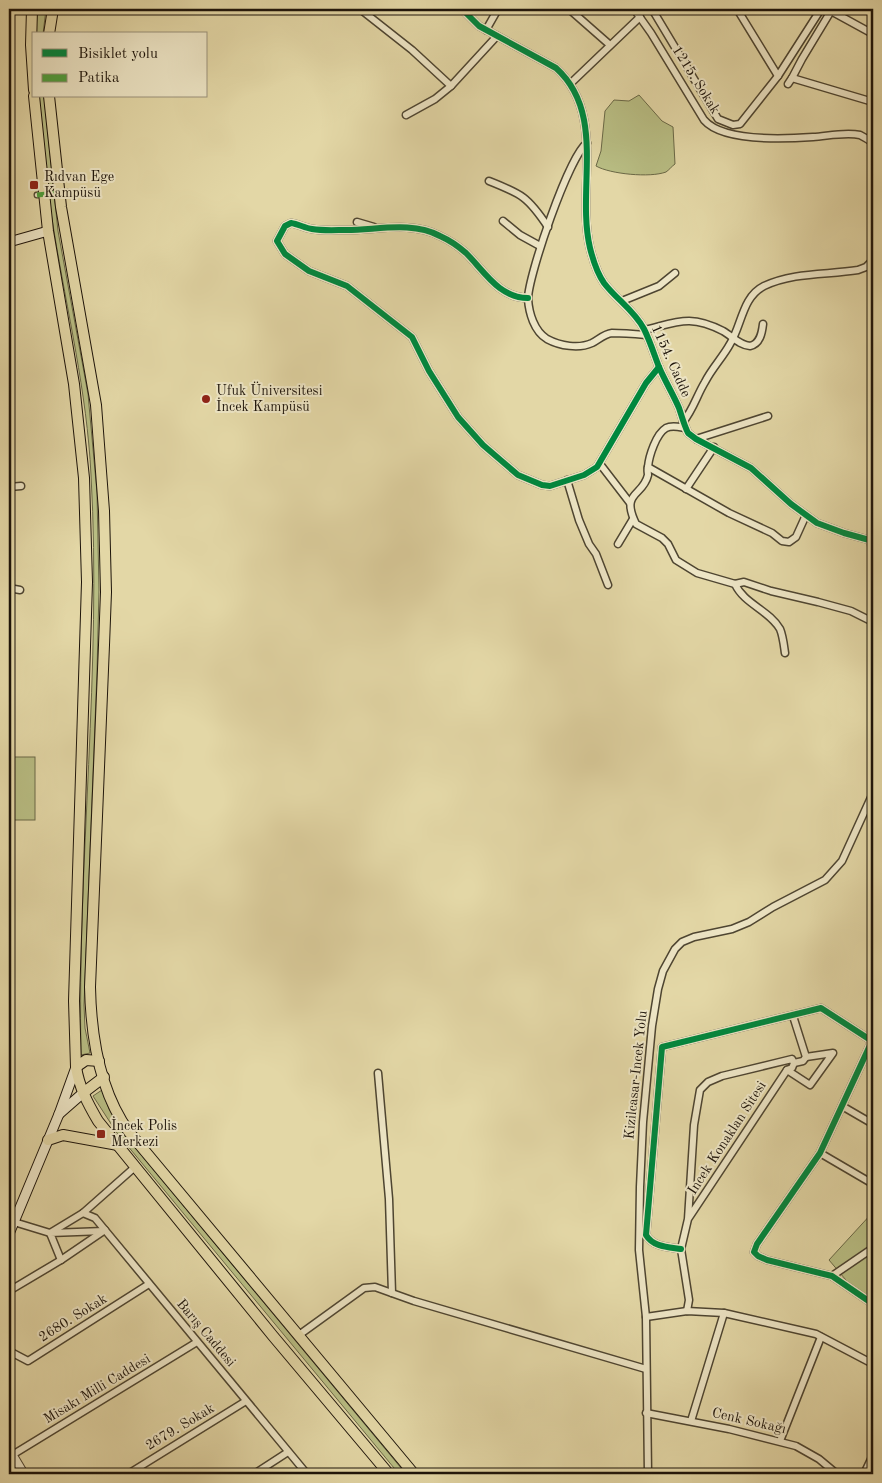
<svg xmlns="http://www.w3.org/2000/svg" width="882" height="1483" viewBox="0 0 882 1483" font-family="'Old Standard TT',serif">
<rect width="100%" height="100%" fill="#e3d7a6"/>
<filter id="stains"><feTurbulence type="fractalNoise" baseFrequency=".004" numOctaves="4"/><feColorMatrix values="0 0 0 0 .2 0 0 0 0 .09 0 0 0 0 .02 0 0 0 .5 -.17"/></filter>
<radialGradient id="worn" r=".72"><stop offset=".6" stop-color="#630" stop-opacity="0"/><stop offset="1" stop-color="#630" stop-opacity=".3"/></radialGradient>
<!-- green -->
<g fill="#b8bd83" stroke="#6a6846">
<polygon points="37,9 46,9 43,34 36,34"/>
<path d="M639,95L662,121L673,127L675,164C672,166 669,170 666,172C650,178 610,174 596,166L601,151L605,111L614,100L629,101Z"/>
<path d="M39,96H44L58,231L88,394L97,493L99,590L97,671L84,1005L85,1028L90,1053L81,1055C77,861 102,668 91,475C87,392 67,312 54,231C46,187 44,141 39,96Z"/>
<rect x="9" y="757" width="26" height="63"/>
<polygon points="102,1090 109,1109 128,1139 406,1474 399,1474 117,1133 93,1096"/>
<polygon points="873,1212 873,1312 829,1260"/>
</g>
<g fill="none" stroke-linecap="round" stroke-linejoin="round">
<!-- pedestrian casing -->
<g stroke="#4e4531" stroke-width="7">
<polyline id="pedestrian" points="37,195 68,192"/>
</g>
<!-- minor casing -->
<g stroke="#4e4531" stroke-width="9">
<g id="minor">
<polyline points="360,9 412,50 451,86"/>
<path d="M462,9L479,26L556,68C607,114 576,189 590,248C593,260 597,273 604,283C616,299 634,310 644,329C650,341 654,354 659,367C665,381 673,394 679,408C682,417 684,425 688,433L696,439L751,468L791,504L817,523L844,533L873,541"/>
<polyline points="569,9 610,45"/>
<path d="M634,9L651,33L704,120C723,142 785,139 813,137C828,136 845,132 860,135C864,137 869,140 873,143"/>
<polyline points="652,9 718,119 733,125 740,124 778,76 821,9"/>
<polyline points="737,9 778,76"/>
<polyline points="486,30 498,9"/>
<polyline points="792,78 802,59 831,11 873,34"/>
<polyline points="571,83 640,17"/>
<polyline points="788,84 792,78 873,102"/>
<polyline points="406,115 435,99 451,86 497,36"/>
<path d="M587,143C569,156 528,276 528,299C529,313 534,331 547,339C560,346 579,349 592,343C598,340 604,334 612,333C623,333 635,334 646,335"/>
<path d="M489,181C522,194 528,197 548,227"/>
<polyline points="503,221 520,235 540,246"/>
<polyline points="357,222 374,227"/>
<path d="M528,298C499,298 484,271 466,253C458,246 449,240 440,236C412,221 377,230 347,230C336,230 323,231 312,229C305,228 298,224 291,223L285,226L277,241L285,254L309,271L347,286L412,337L429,371L458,417L483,445L518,475L542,485L550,486L584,475L597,467L646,383L659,367"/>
<polyline points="622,301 659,286 675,273"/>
<path d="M644,330C678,322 690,314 723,331C732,336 739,345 750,346C760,344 762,333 763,324"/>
<path d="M683,422C693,410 697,395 705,382C712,368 723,357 730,344C742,325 742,297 764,286C794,272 827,275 858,270L866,267L873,260"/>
<path d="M685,428C679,427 672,425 666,428C656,434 649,456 648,467C647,470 648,473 648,475C643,497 620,491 636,524L662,538L668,544L676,560L697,573L735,584L744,582L771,591L818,602L851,611L873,622"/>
<polyline points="696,439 768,416"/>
<polyline points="600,464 630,503"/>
<polyline points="648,467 729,513 772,533 782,541 789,542 796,537 806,515"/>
<polyline points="567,480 579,520 589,544 596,554 608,585"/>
<polyline points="9,487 21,486"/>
<polyline points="686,489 714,447"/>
<polyline points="871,541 873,565"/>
<polyline points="618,544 633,519"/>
<path d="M735,584C744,604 769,610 780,629C783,636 784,646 785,653"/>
<polyline points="9,588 20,590"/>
<polyline points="793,1016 806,1057 803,1061 794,1063"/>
<polyline points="787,1070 810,1085 833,1053 806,1057"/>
<polyline points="378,1073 389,1199 392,1293"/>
<polyline points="842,1106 873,1124"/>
<polyline points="820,1153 873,1184"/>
<polyline points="83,1213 95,1218 307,1474"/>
<polyline points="14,1222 50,1233 83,1213 135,1167"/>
<path d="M681,1249C668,1247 653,1247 646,1235L662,1047L821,1008L872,1041L820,1153L757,1244L754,1252L758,1256L767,1260L832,1276L873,1304"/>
<polyline points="61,1260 50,1233 104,1231"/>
<polyline points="832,1276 873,1248"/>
<polyline points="9,1291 61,1260 105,1230"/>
<polyline points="687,1311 689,1300 681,1249 688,1219 694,1125 700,1090 708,1082 722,1076 792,1059 794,1063 792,1068 787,1070 688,1219"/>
<polyline points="646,1317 687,1311 724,1313 816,1334 873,1364"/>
<polyline points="299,1335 364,1288 375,1287 414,1301 646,1369"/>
<polyline points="9,1351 28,1361 149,1284"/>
<polyline points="646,1413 729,1429 796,1446 819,1459 837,1474"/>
<polyline points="691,1421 724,1313"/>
<polyline points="780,1441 821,1337"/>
<polyline points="9,1457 197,1342"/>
<polyline points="128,1474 246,1401"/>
<polyline points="254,1474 288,1452"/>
<polyline points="648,1474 646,1317 639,1250 640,1187 643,1122 652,1026 658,989 663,971 675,949 682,942 694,937 732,929 749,922 773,907 825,880 842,861 873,793"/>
<polyline points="864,1474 873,1455"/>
</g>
</g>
<!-- tertiary casing -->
<g stroke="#4e4531" stroke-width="10">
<polyline id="tertiary" points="9,1449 24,1474"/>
</g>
<!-- secondary casing -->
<g stroke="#1d140a" stroke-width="11">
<g id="secondary">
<polyline points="9,242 48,231"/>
<polyline points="59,1114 83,1093"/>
<polyline points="9,1234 59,1114 76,1067"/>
</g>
</g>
<!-- primary casing -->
<g stroke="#1d140a" stroke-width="12">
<g id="primary">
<polyline points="32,9 31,45 34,90"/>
<polyline points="49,34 53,9"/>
<path d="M34,96L48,231L74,384L84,478L87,582L74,1001L76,1067C79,1087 88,1104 98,1121L273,1336L389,1474"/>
<path d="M49,96L61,207L96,405L104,511L106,592L104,645L90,987C91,1035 100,1092 129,1132L414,1474"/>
<polyline points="76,1067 86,1060 99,1061"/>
<polyline points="83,1093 104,1077"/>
<polyline points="48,1140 63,1135 118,1145"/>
</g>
</g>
<!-- pedestrian -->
<use href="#pedestrian" stroke="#ede5c5" stroke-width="4.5"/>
<!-- minor -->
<use href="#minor" stroke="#ede5c5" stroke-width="6"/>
<!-- tertiary -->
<use href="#tertiary" stroke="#ede5c5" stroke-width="8"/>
<!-- secondary -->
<use href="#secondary" stroke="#ede5c5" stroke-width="9"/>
<!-- primary -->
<use href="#primary" stroke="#e3d7a6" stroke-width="10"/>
<!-- quiet -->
<polyline stroke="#4fa03e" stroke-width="5" stroke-dasharray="10 5" stroke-linecap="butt" points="37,195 68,192"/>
<!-- cycleway casing -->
<g stroke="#ede5c5" stroke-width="9">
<g id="cycleway">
<path d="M462,9L479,26L556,68C607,114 576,189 590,248C593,260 597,273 604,283C616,299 634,310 644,329C650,341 654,354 659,367C665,381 673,394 679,408C682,417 684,425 688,433L696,439L751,468L791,504L817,523L844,533L873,541"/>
<path d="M528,298C499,298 484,271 466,253C458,246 449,240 440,236C412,221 377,230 347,230C336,230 323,231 312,229C305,228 298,224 291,223L285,226L277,241L285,254L309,271L347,286L412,337L429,371L458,417L483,445L518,475L542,485L550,486L584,475L597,467L646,383L659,367"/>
<path d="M681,1249C668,1247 653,1247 646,1235L662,1047L821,1008L872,1041L820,1153L757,1244L754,1252L758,1256L767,1260L832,1276L873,1304"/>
</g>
</g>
<!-- cycleway -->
<use href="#cycleway" stroke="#00873e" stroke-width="6"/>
</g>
<!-- markers -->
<g fill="#8f2418" stroke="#ede5c5" stroke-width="2">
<rect x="29" y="180" width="10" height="10" rx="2.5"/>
<circle cx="206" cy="399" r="5"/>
<rect x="96" y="1129" width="10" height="10" rx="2.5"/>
</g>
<g text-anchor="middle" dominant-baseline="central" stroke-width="4" stroke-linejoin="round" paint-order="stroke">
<!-- street labels -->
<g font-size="14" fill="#1d140a" stroke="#ede5c5">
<text transform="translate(696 80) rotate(58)">1215. Sokak</text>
<text transform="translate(671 361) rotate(66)">1154. Cadde</text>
<text transform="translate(636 1075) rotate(-84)">Kizilcasar-Incek Yolu</text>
<text transform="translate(727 1138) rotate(-57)">Incek Konaklan Sitesi</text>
<text transform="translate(73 1318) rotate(-32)">2680. Sokak</text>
<text transform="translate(206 1333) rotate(50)">Barış Caddesi</text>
<text transform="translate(97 1389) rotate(-31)">Misakı Milli Caddesi</text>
<text transform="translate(749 1421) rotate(13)">Cenk Sokağı</text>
<text transform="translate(180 1427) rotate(-31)">2679. Sokak</text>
</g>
<!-- poi labels -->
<g font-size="14" fill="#1d140a" stroke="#ede5c5" text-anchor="start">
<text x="44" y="177">Rıdvan Ege<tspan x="44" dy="16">Kampüsü</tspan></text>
<text x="216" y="391">Ufuk Üniversitesi<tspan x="216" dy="16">İncek Kampüsü</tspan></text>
<text x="111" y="1126">İncek Polis<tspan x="111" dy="16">Merkezi</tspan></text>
</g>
</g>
<!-- margin -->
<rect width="882" height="1483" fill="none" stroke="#e3d7a6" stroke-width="30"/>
<rect x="10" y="10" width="862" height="1463" fill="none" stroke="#1d140a" stroke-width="2.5"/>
<rect x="15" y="15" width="852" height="1453" fill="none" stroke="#1d140a"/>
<!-- legend -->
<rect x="32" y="32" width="175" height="65" fill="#ede5c5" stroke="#9a917a"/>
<rect x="42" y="49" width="25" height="8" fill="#00873e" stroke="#9a917a"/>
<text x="78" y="58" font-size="15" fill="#1d140a">Bisiklet yolu</text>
<rect x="42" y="74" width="25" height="8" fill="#4fa03e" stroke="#9a917a"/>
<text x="78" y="82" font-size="15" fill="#1d140a">Patika</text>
<rect width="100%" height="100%" filter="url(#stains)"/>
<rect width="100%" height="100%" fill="url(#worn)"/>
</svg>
